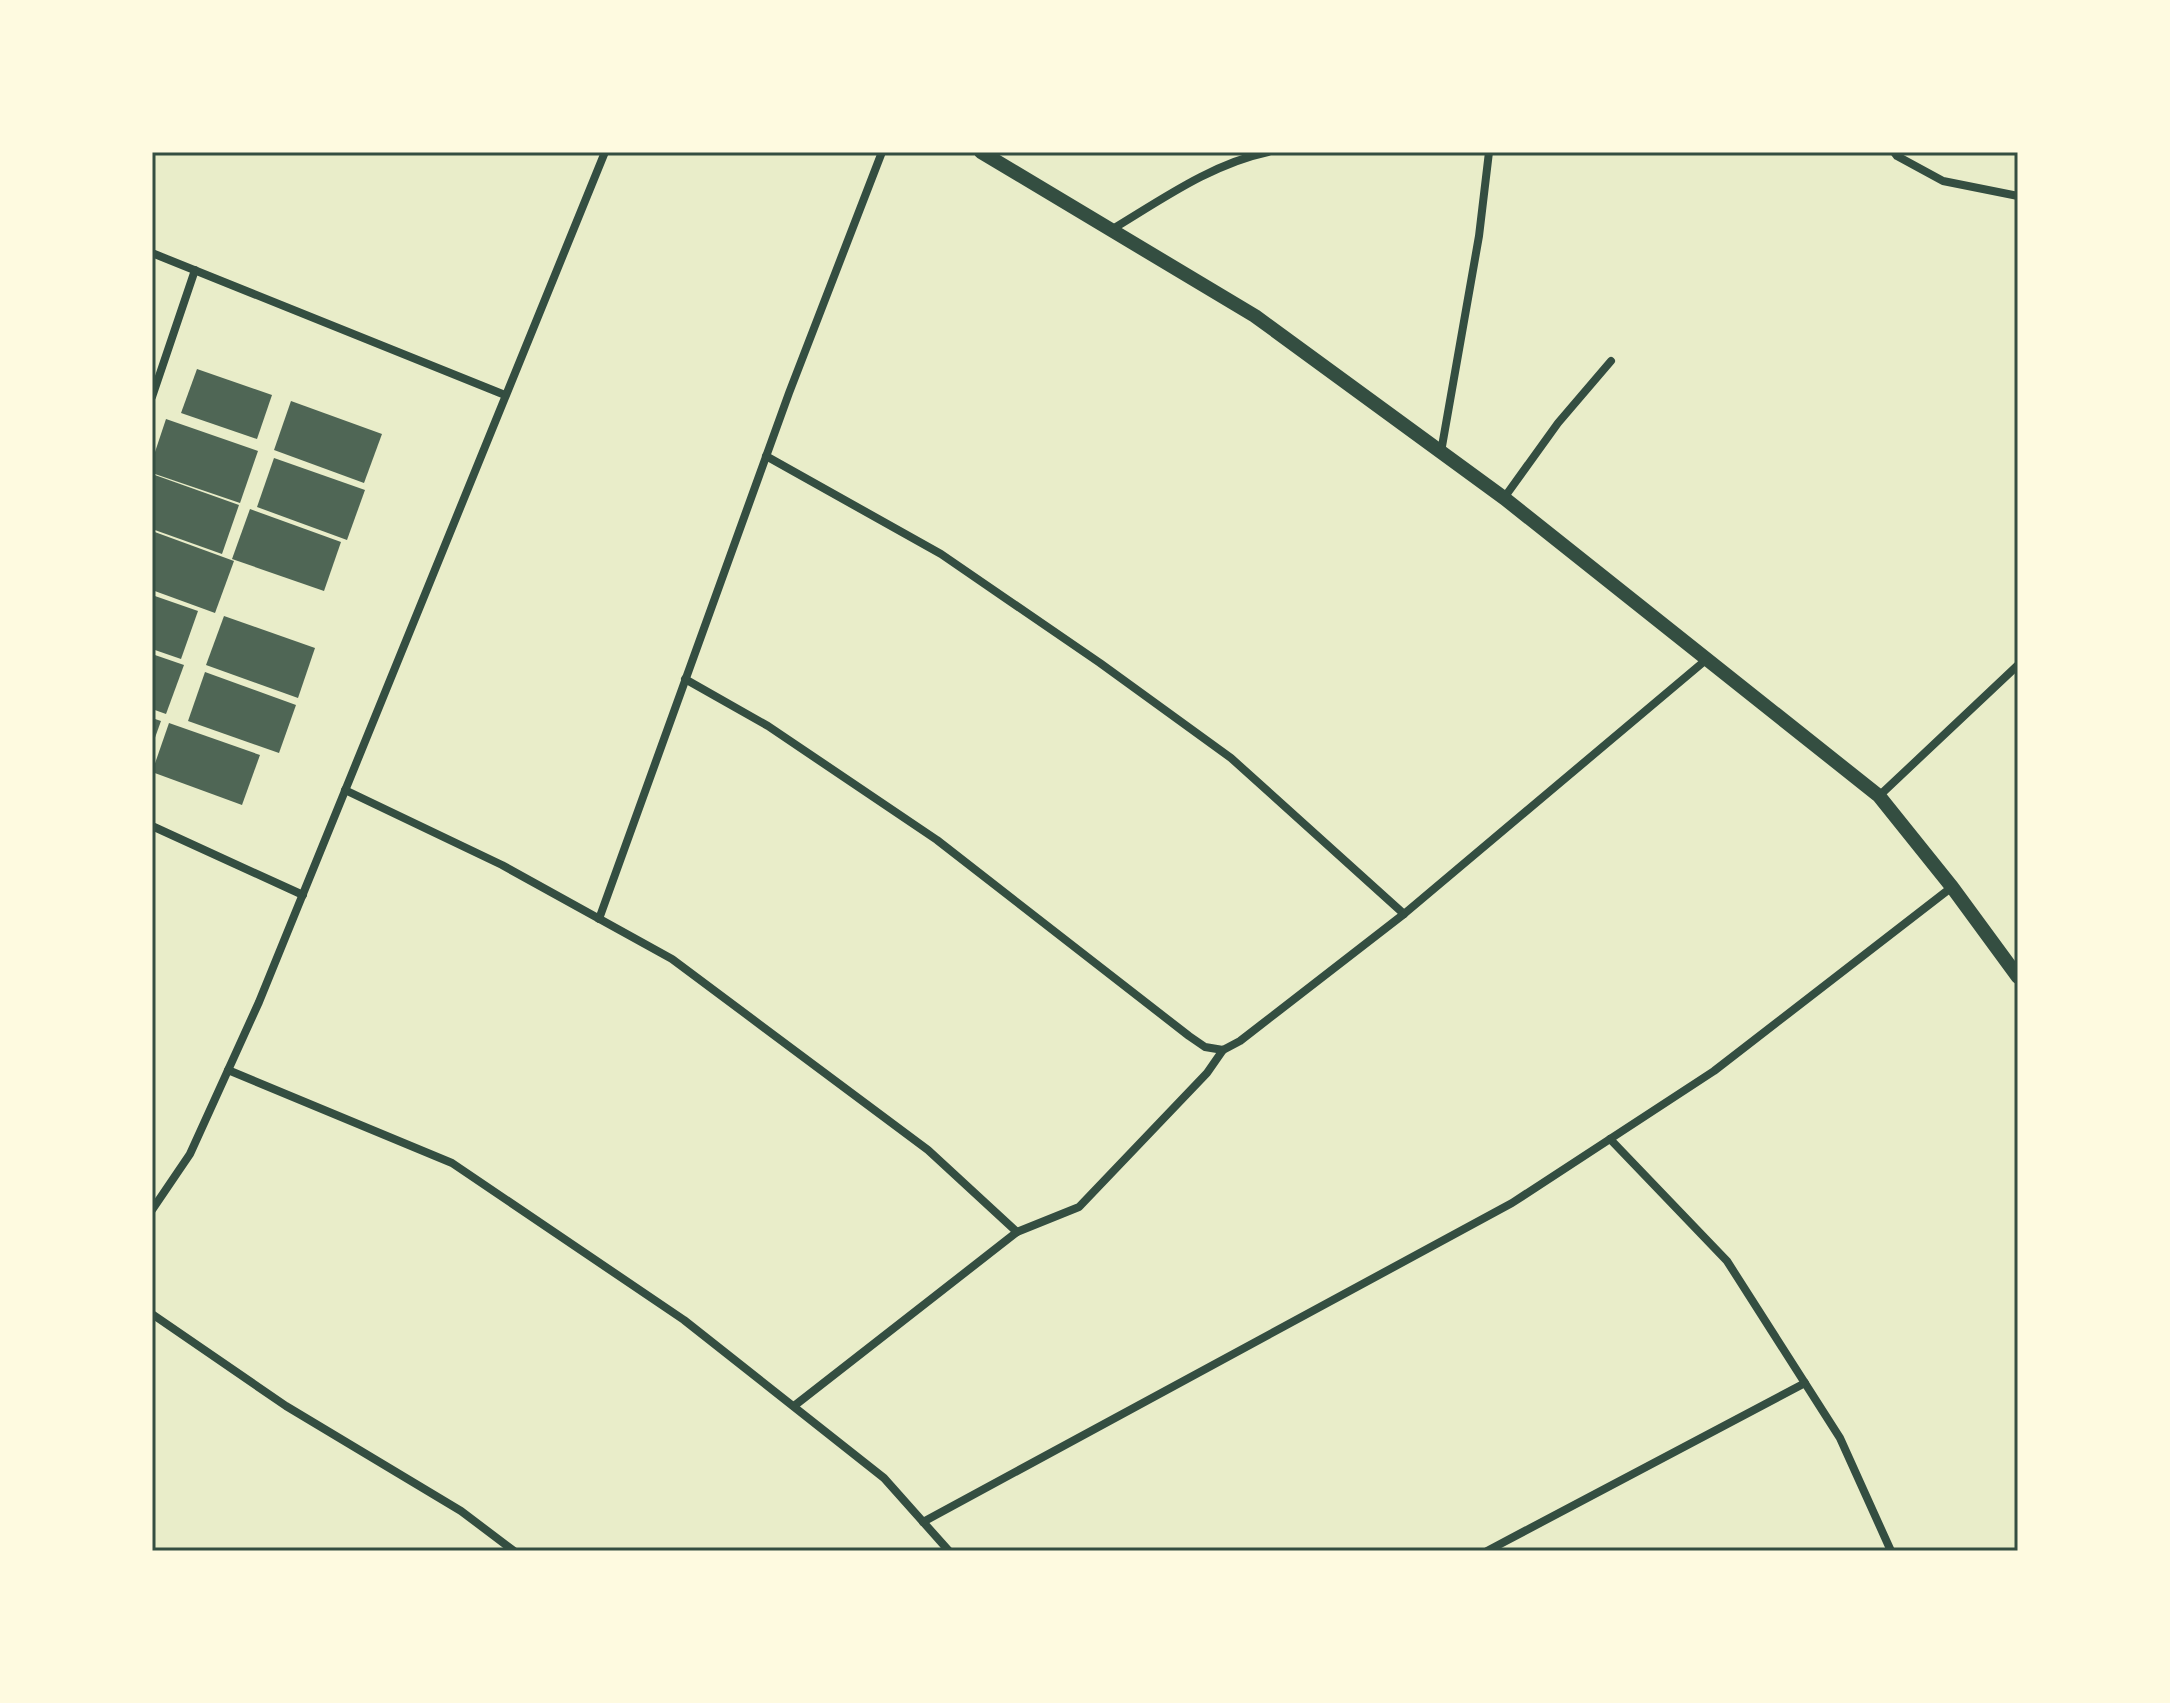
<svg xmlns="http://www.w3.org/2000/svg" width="2170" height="1703" viewBox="0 0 2170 1703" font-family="Merriweather,serif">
<rect width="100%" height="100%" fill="#e9edc9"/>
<!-- building -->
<g fill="#4f6655">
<polygon points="197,369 272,395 257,439 181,413"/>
<polygon points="291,401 382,434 364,483 274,450"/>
<polygon points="166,419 258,451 240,503 152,473 152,461"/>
<polygon points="274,458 365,490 347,540 257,507"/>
<polygon points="152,474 239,505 222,554 152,529"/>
<polygon points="250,509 341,542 324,591 232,559"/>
<polygon points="152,531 234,561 215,613 152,590"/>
<polygon points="152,595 198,611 181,659 152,649"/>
<polygon points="224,616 315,648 298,698 206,665"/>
<polygon points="152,654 184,665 166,714 152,709"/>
<polygon points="205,672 296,705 279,753 188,721"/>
<polygon points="152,718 161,721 152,746"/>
<polygon points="169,723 260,755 242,805 152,772"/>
</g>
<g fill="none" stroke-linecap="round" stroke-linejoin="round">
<!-- minor -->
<g stroke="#344e41" stroke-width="8">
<polyline points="1894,152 1897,156 1943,181 2018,196"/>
<path d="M1111,230C1161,200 1211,164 1268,152"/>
<polyline points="152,253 505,395"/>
<polyline points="152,397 195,270"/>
<polyline points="1441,452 1479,236 1489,152"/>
<polyline points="766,456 941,554 1100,663 1231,758 1404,914"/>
<polyline points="1504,498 1558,423 1611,361"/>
<polyline points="685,679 768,726 937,840 1189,1036 1205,1047 1223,1050 1240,1041 1404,914 1707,659"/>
<polyline points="345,790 502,865 672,959 928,1150 1017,1232"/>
<polyline points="1879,796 2018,665"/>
<polyline points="152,826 303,895"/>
<polyline points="599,919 789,393 882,152"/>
<polyline points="228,1070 452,1163 684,1320 884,1478 949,1551"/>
<polyline points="1610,1139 1727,1261 1840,1438 1891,1551"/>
<polyline points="152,1210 190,1154 259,1002 605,152"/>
<polyline points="152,1314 286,1406 461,1511 514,1551"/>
<polyline points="794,1406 1017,1232 1079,1207 1207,1073 1223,1050"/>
<polyline points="923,1522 1512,1203 1714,1071 1952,887"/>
<polyline points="1487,1551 1805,1383"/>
</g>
<!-- tertiary -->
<polyline stroke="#344e41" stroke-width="14" points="981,152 1255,316 1504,498 1879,796 1952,887 2018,977"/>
</g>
<!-- border -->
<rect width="2170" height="1703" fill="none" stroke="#fefae0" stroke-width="308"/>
<rect x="154" y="154" width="1862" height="1395" fill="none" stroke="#344e41" stroke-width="3"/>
</svg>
